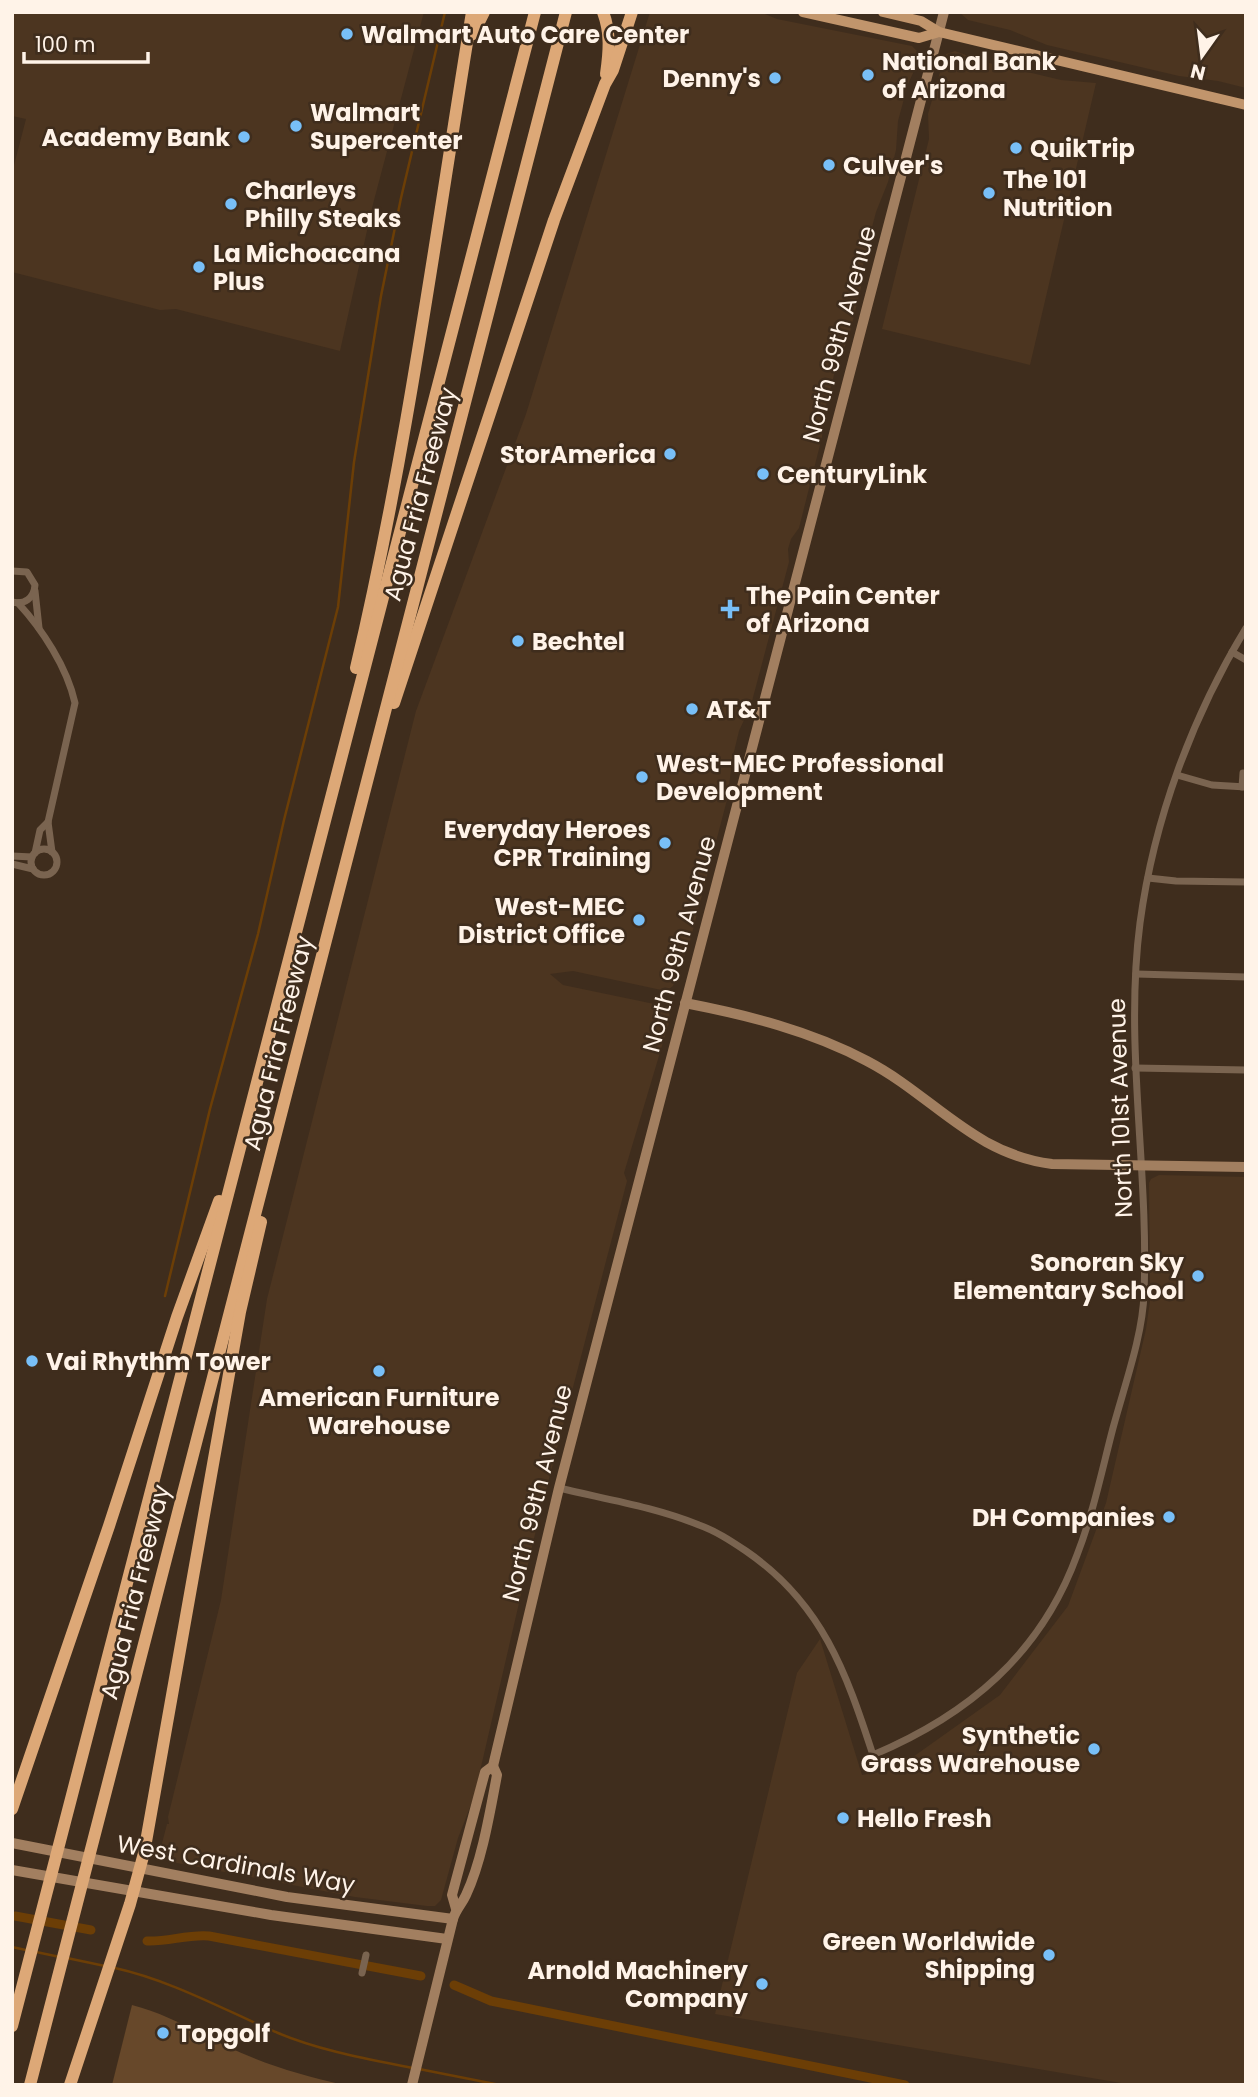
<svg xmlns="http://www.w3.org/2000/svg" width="1258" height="2097" viewBox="0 0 1258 2097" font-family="Poppins,sans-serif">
<rect width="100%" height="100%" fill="#3f2d1d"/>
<!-- built -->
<g fill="#4c3520">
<polygon points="12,12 424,12 373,204 340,351 176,309 160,310 12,272 12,173 26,119 12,116"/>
<polygon points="650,12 760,12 777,19 912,46 918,52 920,58 908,84 898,121 896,150 888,182 876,212 864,258 861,288 849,336 835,371 825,410 822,437 799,528 791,539 788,549 789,562 751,705 739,731 732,760 728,796 690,941 673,986 666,991 573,971 550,974 563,985 664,1006 669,1011 670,1019 624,1173 627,1181 539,1517 474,1797 458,1838 441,1900 435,1906 427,1906 355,1897 177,1863 167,1858 160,1851 167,1824 169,1824 168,1817 221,1600 267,1299 416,711 526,414"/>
<polygon points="959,12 1246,12 1246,88 1218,81 1179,76 1047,45 1010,30 968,20"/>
<polygon points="955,51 985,62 1061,80 1096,83 1030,365 882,329 929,139 928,114 944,58 946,54"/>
<polygon points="1159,1175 1246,1177 1246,2085 1133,2085 715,2014 797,1673 820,1639 862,1775 896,1769 1000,1695 1068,1606 1106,1503 1146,1329 1150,1301 1149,1183 1151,1179"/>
</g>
<!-- green -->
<path fill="#67482a" d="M132,2005C167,2014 194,2031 226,2046C263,2064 303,2076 344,2085H112Z"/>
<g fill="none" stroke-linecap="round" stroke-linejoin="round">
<!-- stream -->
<g stroke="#6c3e06" stroke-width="2.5">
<polyline points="165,1296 210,1109 258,934 284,820 338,607 354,462 381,296 401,198 445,12"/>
<polyline points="12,1947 26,1950"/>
<polyline points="36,1952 60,1957"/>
<polyline points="67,1958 105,1966"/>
<path d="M115,1968C173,1981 224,2010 278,2033C321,2051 368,2059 413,2068"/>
<polyline points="419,2069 500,2085"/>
</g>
<!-- canal -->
<g stroke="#6c3e06" stroke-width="9">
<polyline points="15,1916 91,1930"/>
<path d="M147,1941C168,1942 188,1934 209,1936L421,1976"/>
<polyline points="454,1985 491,2001 905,2085"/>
</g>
<!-- street -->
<g stroke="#7a6450" stroke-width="7">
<path d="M12,571L27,572L35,585C34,598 25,605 12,602"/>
<polyline points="35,591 39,628"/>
<path d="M18,603C42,629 67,667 75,703L48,822L52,852"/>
<polyline points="1232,652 1246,660"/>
<polyline points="1177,775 1212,785 1246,787"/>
<polyline points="1242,787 1243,773"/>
<circle cx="44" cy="862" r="13"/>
<polyline points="35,853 40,830 48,822"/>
<polyline points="12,856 32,857"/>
<polyline points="12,864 33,869"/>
<polyline points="1148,878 1176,881 1246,882"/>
<polyline points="1136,974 1246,977"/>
<polyline points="1135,1068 1246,1070"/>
<path d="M559,1488C605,1499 655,1507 699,1525C716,1531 731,1541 746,1551C822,1603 846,1672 873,1755C968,1715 1041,1654 1077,1555C1093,1514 1102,1470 1113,1428C1124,1387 1143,1335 1144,1293C1149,1169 1124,1046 1140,923C1154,819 1192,717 1246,628"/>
<polyline points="362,1973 366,1955"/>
</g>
<!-- secondary -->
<g stroke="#a27f60" stroke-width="10">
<path d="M685,1003C747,1015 811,1031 867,1061C934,1096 973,1154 1052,1164L1246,1167"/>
<polyline points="12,1843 287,1897 453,1919"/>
<polyline points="12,1870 271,1915 447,1939"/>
<polyline points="456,1909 452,1895 485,1772 493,1766 559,1488 944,12"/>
<path d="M412,2085L453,1919C456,1909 462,1904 466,1895C482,1861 490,1812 497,1775L493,1766"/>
</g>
<!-- primary -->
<g stroke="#c1956c" stroke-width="10">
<polyline points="803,12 919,38 939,32"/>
<polyline points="883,12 921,21 939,32 1246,105"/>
</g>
<!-- highway -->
<g stroke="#dda877" stroke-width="12">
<path d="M603,12C611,33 609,53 606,74"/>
<polyline points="473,34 484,12"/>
<path d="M356,668C407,452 436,231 472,12"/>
<polyline points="394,703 554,220 605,84 613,70 632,12"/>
<polyline points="12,1809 109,1526 177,1317 219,1201"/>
<polyline points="12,2026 535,12"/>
<polyline points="30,2085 566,12"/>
<polyline points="70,2085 130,1904 144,1853 240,1312 261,1222"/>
</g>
</g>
<!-- markers -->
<g fill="#78bff7" stroke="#3f2d1d" stroke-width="2.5">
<circle cx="347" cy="34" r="7"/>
<circle cx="868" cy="75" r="7"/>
<circle cx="775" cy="78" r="7"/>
<circle cx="296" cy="126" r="7"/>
<circle cx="244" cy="137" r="7"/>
<circle cx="1016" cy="148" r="7"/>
<circle cx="829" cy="165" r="7"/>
<circle cx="989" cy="193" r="7"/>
<circle cx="231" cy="204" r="7"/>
<circle cx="199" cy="267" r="7"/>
<circle cx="670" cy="454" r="7"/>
<circle cx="763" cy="474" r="7"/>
<path d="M726.5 598.5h7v7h7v7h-7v7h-7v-7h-7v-7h7z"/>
<circle cx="518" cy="641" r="7"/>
<circle cx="692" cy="709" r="7"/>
<circle cx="642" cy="777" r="7"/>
<circle cx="665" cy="843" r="7"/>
<circle cx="639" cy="920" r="7"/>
<circle cx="1198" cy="1276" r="7"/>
<circle cx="32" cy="1361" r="7"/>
<circle cx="379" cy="1371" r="7"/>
<circle cx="1169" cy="1517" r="7"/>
<circle cx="1094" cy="1749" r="7"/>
<circle cx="843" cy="1818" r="7"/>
<circle cx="1049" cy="1955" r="7"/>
<circle cx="762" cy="1984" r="7"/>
<circle cx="163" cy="2033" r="7"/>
</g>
<g text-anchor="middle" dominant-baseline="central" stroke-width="5" stroke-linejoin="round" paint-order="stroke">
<!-- poi labels -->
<g font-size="24" font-weight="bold" fill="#fff3e8" stroke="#3f2d1d" text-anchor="start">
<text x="361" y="34">Walmart Auto Care Center</text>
<text x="882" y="61">National Bank<tspan x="882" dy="28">of Arizona</tspan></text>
<text x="761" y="78" text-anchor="end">Denny's</text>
<text x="310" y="112">Walmart<tspan x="310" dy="28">Supercenter</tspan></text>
<text x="230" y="137" text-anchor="end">Academy Bank</text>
<text x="1030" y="148">QuikTrip</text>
<text x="843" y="165">Culver's</text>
<text x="1003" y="179">The 101<tspan x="1003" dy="28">Nutrition</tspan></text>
<text x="245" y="190">Charleys<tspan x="245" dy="28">Philly Steaks</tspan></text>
<text x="213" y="253">La Michoacana<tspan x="213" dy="28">Plus</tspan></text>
<text x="656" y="454" text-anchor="end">StorAmerica</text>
<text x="777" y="474">CenturyLink</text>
<text x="746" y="595">The Pain Center<tspan x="746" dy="28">of Arizona</tspan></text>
<text x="532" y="641">Bechtel</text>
<text x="706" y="709">AT&amp;T</text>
<text x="656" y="763">West-MEC Professional<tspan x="656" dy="28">Development</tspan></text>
<text x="651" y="829" text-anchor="end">Everyday Heroes<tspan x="651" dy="28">CPR Training</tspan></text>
<text x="625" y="906" text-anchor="end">West-MEC<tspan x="625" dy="28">District Office</tspan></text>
<text x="1184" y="1262" text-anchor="end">Sonoran Sky<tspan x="1184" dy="28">Elementary School</tspan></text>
<text x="46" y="1361">Vai Rhythm Tower</text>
<text x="379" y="1397" text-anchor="middle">American Furniture<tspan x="379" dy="28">Warehouse</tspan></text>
<text x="1155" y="1517" text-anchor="end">DH Companies</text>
<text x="1080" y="1735" text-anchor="end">Synthetic<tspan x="1080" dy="28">Grass Warehouse</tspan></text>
<text x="857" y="1818">Hello Fresh</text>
<text x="1035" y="1941" text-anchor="end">Green Worldwide<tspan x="1035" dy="28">Shipping</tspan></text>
<text x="748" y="1970" text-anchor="end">Arnold Machinery<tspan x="748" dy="28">Company</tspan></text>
<text x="177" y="2033">Topgolf</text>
</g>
<!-- street labels -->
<g font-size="24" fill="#fff3e8" stroke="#3f2d1d">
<text transform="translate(839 334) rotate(-75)">North 99th Avenue</text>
<text transform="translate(420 494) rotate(-75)">Agua Fria Freeway</text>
<text transform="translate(679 944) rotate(-75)">North 99th Avenue</text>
<text transform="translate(278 1043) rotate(-76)">Agua Fria Freeway</text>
<text transform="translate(1120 1108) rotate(-92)">North 101st Avenue</text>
<text transform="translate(537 1493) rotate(-76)">North 99th Avenue</text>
<text transform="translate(135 1592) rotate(-76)">Agua Fria Freeway</text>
<text transform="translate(236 1864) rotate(10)">West Cardinals Way</text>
</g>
</g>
<!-- border -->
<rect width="1258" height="2097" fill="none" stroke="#fff3e8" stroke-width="28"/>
<!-- north arrow -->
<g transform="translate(1202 56) rotate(194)" stroke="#3f2d1d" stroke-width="5" paint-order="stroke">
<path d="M0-5L12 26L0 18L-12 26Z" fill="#fff3e8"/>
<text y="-10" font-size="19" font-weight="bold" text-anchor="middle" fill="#fff3e8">N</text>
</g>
<!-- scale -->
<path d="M24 52v10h124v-10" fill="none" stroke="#fff3e8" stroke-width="3.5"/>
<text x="35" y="52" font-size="21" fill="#fff3e8" stroke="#3f2d1d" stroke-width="5" paint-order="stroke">100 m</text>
</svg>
